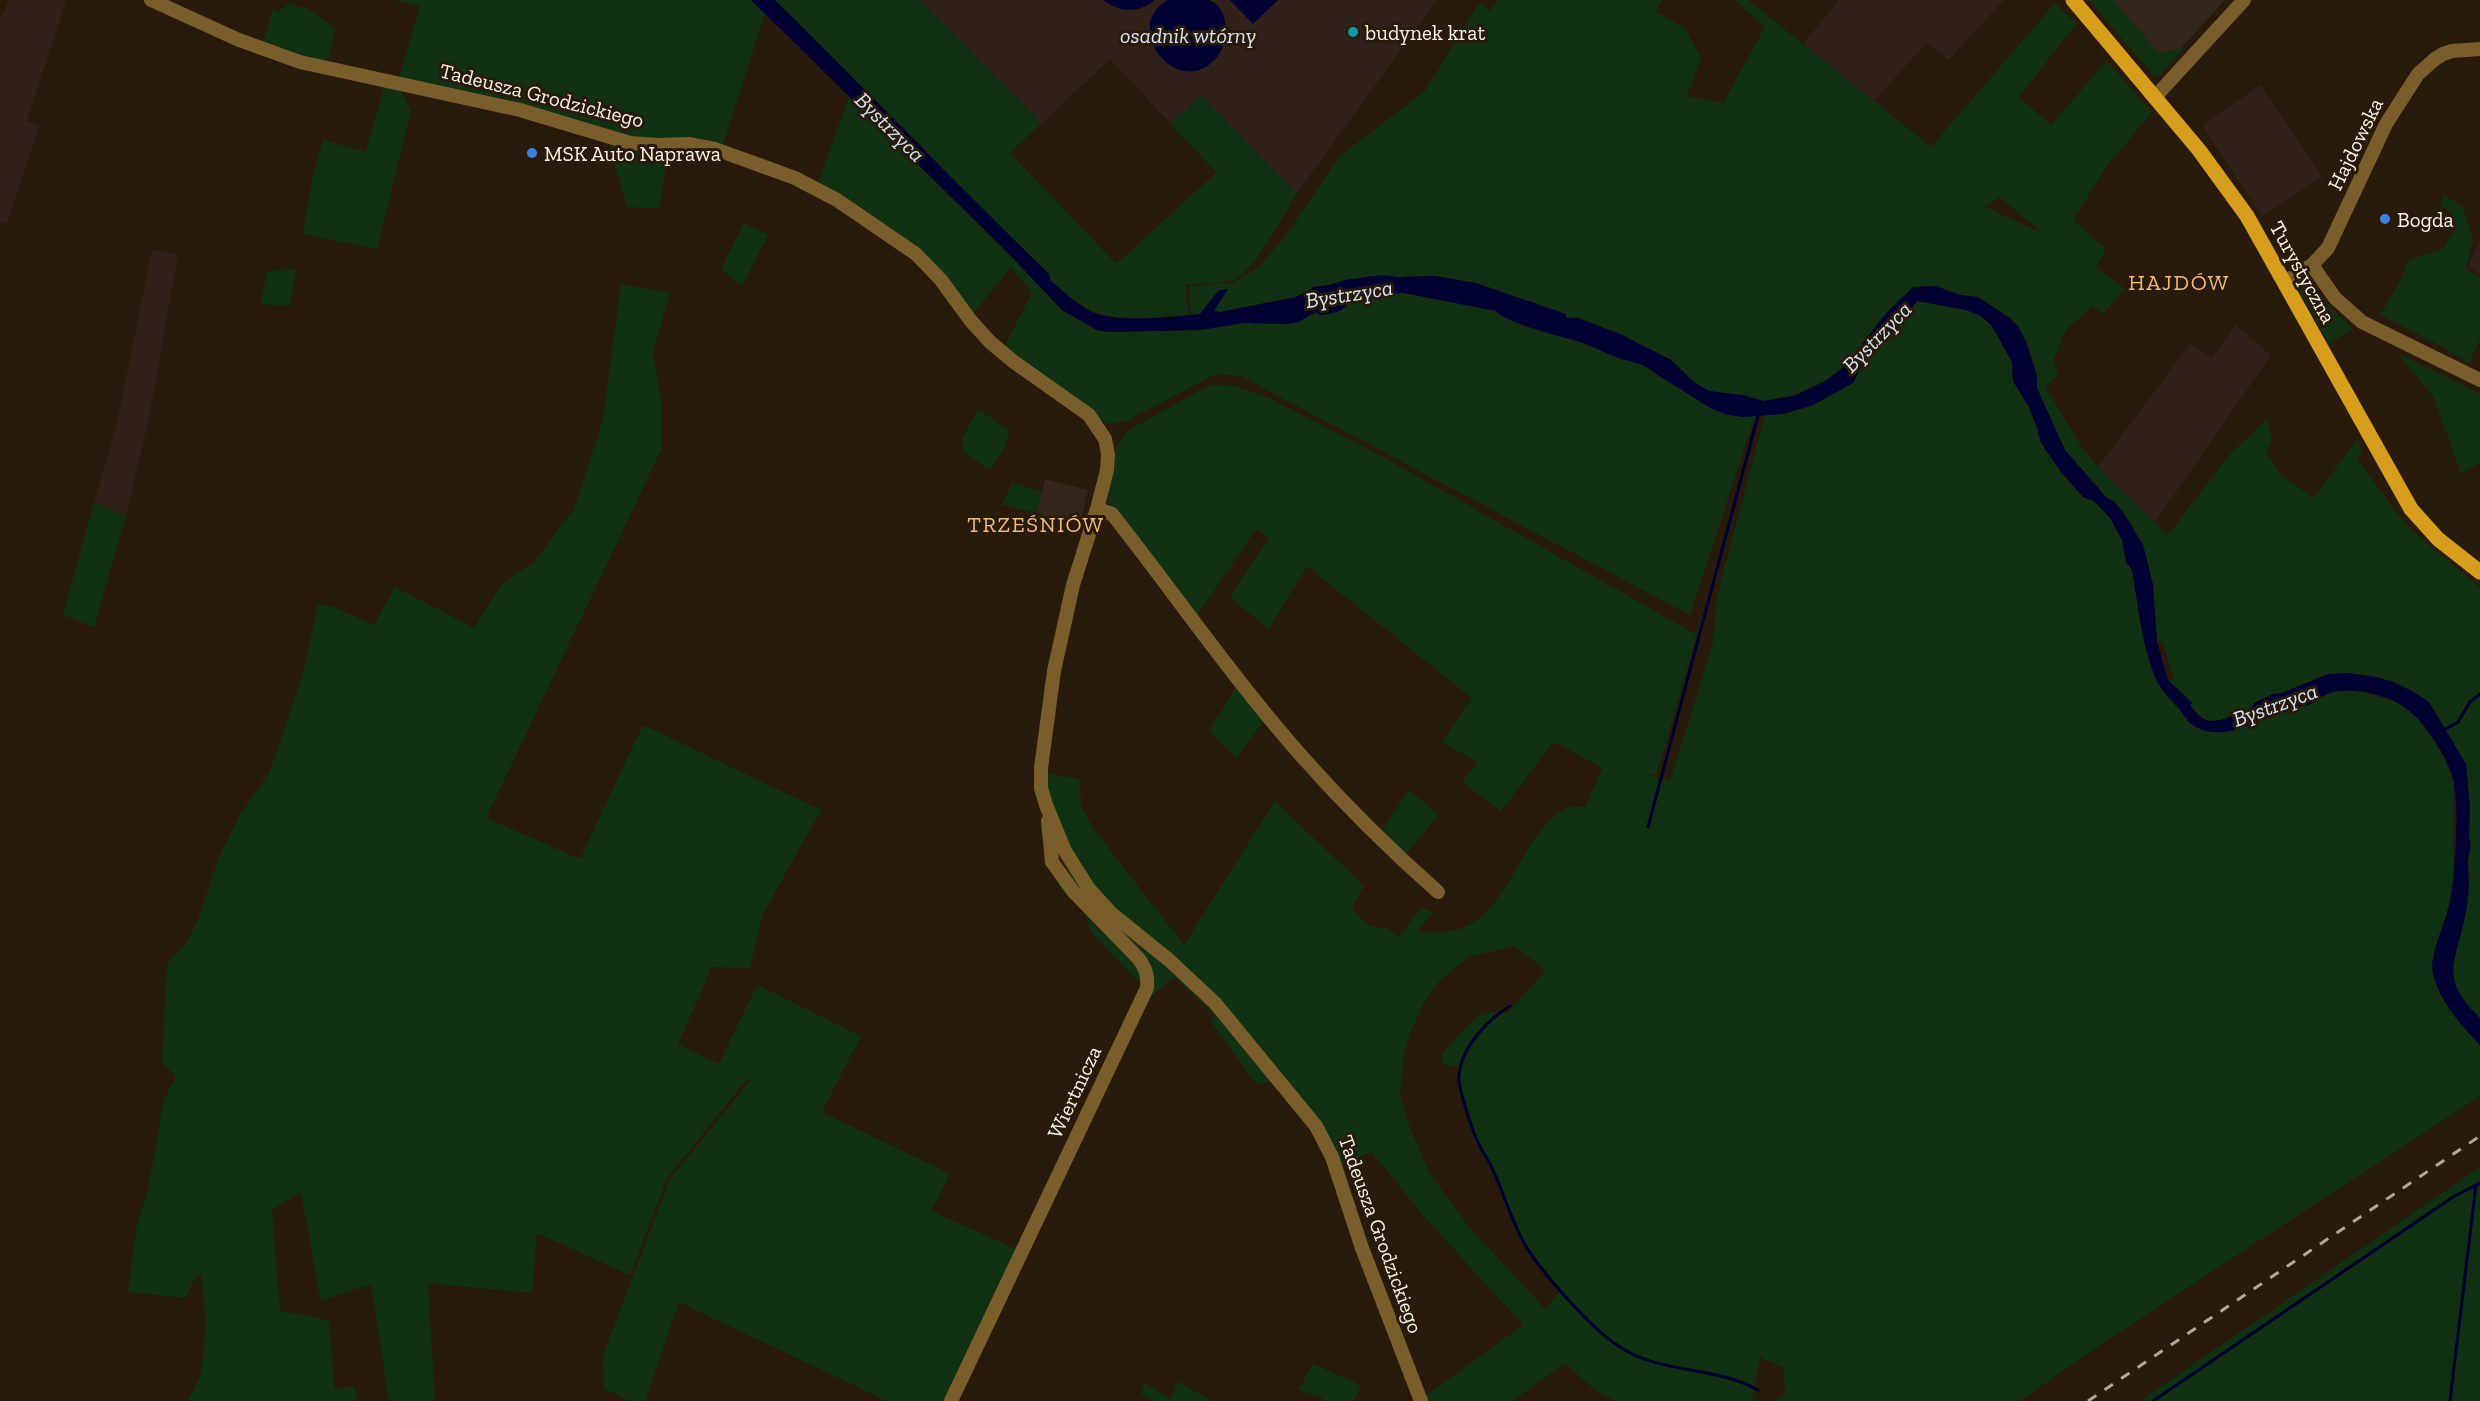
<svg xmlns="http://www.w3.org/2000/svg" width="2480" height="1401" viewBox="0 0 2480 1401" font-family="'Zilla Slab',serif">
<rect width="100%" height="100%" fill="#281b0c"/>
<!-- commercial -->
<g fill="#34261a">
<polygon points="2103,0 2225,0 2162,69"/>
<polygon points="1045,479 1088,490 1080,524 1037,513"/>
</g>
<!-- industrial -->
<g fill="#32201a">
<polygon points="9,0 66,0 27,121 40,125 7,224 0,222 0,19"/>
<polygon points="864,0 1437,0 1297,193 1256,258 1116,264 1217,172 1110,59 1010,153"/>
<polygon points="1839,0 2004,0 1948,60 1927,42 1874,101 1803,44"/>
<polygon points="2260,85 2322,176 2262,217 2202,125"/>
<polygon points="2480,241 2480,274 2468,267"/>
<polygon points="152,250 178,255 149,417 126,516 94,502 116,428"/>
<polygon points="2236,325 2271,355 2155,522 2098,467 2190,344 2212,358"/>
</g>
<!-- green -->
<g fill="#113212" fill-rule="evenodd">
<polygon points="395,0 751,0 765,14 721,150 659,145 399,78 420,6"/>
<path d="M775,0H921L1041,123L1010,153L1116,264L1217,173L1170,124L1201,95L1297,193C1284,214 1254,272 1233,280C1220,285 1199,283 1185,284L1188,315C1172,314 1156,318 1141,318C1098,319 1081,308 1050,280L1049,274L949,177L920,144Z"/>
<path d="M1498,0H1662L1656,11L1685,29L1701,57L1687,96L1723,103L1765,27L1735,0H1748L1931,147L2055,3L2076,24L2019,97L2051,125L2107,61L2152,112L2107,166L2073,220L2106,249L2096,267L2125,289L2103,314L2092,306L2066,330L2053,360L2058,375L2045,387L2083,449L2098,467L2168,535L2230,454L2267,419L2272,440L2266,452L2281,475L2314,498L2357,439L2362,452L2356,458L2407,526L2480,588V1018L2464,1002L2456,988L2452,972L2458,939L2466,913L2470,880L2468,864L2471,844L2469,838L2470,807L2466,764L2429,702L2391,681L2328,674L2282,693L2273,694L2250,709L2221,720H2204L2190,705L2192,702L2168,680L2174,678L2162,641L2157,642C2154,595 2151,525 2106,497L2065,450L2037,388L2034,362L2027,344L1992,306L1978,297L1960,295L1936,286L1917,287L1888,311L1845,366L1825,381L1796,395L1764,401L1709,391L1694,382L1671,360L1620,334L1578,318H1565V314L1476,283L1435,276L1397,277L1381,275L1314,287L1296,297L1220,312L1191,315L1189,286L1233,283L1258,268L1283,239L1340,156L1425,91L1480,2L1490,11ZM2000,197L2041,232L1985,207Z"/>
<polygon points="2089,0 2113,0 2159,53 2184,48 2159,76 2155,77"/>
<polygon points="289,4 308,9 335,28 328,62 263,45 273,8 278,12"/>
<polygon points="385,83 398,86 411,111 377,249 303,234 313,175 323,140 366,152"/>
<path d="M849,97L1007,252L1062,310L1097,330L1109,332L1200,330L1244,323L1287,324L1298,322L1316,312L1320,315L1327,314L1349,299L1378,293H1404L1496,311C1514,328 1560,335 1584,343C1595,347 1606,353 1618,357C1632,362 1647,364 1656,374C1694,392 1709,418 1755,416L1690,615L1241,376L1216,374L1126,421L1109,424L1096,417L1002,351L1032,293L1011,267L972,315L924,265L816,189Z"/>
<polygon points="608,141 669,149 659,208 627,207"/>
<polygon points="2444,195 2462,206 2473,239 2466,269 2480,277 2480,339 2469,363 2445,348 2380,315 2398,285 2409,260 2443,249 2455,229 2450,211 2440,205"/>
<polygon points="744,223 768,235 742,286 721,269"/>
<polygon points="296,269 290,306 261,304 267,271"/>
<polygon points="2302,278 2304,280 2309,279 2329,306 2353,329 2329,343 2298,289"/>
<polygon points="621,284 670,293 653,352 662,406 662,448 486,818 580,859 643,725 821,810 762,916 750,968 712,967 678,1044 719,1064 757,985 861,1036 822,1112 950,1174 931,1211 1016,1249 947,1401 887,1401 679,1302 645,1401 631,1401 604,1389 603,1355 670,1179 751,1080 748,1078 667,1178 630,1275 537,1233 532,1293 428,1283 435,1401 389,1401 371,1284 321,1301 301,1193 272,1209 280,1311 311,1316 329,1321 334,1389 354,1386 358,1401 188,1401 201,1374 206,1324 201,1274 194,1279 186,1298 128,1292 137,1225 148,1190 164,1099 176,1077 162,1062 167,964 185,945 197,922 219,857 239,817 270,771 303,674 318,604 331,606 374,625 395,587 474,628 502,584 533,563 574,509 603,420"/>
<path d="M1917,301L1966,310L1981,316L1992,326L2012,362L2013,381L2029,407L2041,443L2061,472L2083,497L2094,501L2110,518L2122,540L2126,562L2132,570L2146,651L2180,710L2190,723L2269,718L2284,710L2309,705L2331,692L2344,691L2363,692L2396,702L2408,710L2419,720L2444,757L2453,781V887L2439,941L2457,1018L2480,1045V1096L2094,1349L2020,1401H1774L1785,1395L1784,1368L1760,1357L1752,1397L1758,1401H1616L1596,1391L1565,1363L1512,1401H1427L1425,1396L1523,1325L1422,1214L1372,1152L1340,1166L1272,1081L1256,1084L1211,1022L1214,1014L1174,977L1149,998L1139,982L1092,933L1084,910L1060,889L1057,878L1070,871L1069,848L1051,807L1045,773L1079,779L1081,806L1095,831L1184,945L1275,801L1364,886L1352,908L1369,926L1387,928L1399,937L1421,907L1433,913L1417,932C1435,934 1455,933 1471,924C1509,905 1533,815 1571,807C1575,806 1581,807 1585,807L1603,768L1558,744H1552L1501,811L1462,782L1477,762L1442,742L1472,698L1307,566L1269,629L1230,597L1269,538L1256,529L1196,617L1113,512L1109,503L1108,488L1117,445L1130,429L1211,385L1234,386L1269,398L1381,456L1697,635L1657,774L1649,775L1670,781L1713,643L1717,596L1765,415L1784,414L1813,405L1830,395L1862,368L1868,354L1883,343ZM1514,946L1546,970L1508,1012L1481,1014L1461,1032L1441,1055L1443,1064L1460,1068L1458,1079L1478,1144L1491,1165L1525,1244L1561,1290L1545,1309L1469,1227L1429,1172L1410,1128L1400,1095L1404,1054L1409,1036L1423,1004L1439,981L1468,957Z"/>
<polygon points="2397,353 2480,394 2480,463 2461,473 2433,396"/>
<polygon points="978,409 1010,431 1005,447 990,470 964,452 962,439"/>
<polygon points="1012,482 1042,492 1037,513 1002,505"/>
<polygon points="94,502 126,516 94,627 63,615"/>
<polygon points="1238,684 1266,718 1236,758 1209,731"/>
<polygon points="1409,790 1438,815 1404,857 1382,831"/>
<polygon points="2480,1167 2480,1401 2140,1401"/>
<polygon points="1313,1364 1361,1385 1354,1401 1322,1401 1322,1397 1298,1390"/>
<polygon points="1177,1381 1213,1401 1154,1401 1141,1394 1145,1383 1171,1399"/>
</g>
<!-- water -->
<g fill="#000032">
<path d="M751,0H775C867,91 956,184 1049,274L1050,280C1063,291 1075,303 1090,311C1115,324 1172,317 1200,314L1219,290L1228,289L1214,311L1220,312L1296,297L1314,287L1330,285L1345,280L1381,275L1397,277L1435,276L1476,283L1566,314V318H1578L1620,334L1671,360L1694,382L1709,391L1743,395L1764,401L1796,395L1825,381L1845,366L1888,311L1913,287L1936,286L1960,295L1978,297L2010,318L2018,326L2027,344L2037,376V388L2065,450L2106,497L2115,502L2124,514L2143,545L2153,584L2157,642L2168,680L2192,703L2190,705C2208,734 2226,716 2250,709L2254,703L2273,694L2282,693L2328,674L2347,673L2371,676L2391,681L2414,692L2429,702L2466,764L2470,807L2469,838C2473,848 2467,855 2468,865C2469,883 2469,899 2465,917C2455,964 2439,978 2480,1018V1045C2462,1027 2439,1000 2433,974C2429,958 2442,930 2447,913C2456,886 2459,810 2454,782C2452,774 2448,764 2444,757C2436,741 2423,721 2408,710C2390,695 2353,686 2330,693C2322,695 2318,700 2311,704C2303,707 2292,707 2284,710C2257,721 2219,746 2190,723C2186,720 2183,713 2179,709C2169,698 2158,687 2153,672C2141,640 2138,604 2132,570L2126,562L2122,540L2110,518L2094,501L2083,497L2061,472L2041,443L2037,427L2029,407L2013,381L2012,362L1992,326L1981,316L1966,310L1917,301L1883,343L1868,354L1853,383L1813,405L1784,414L1743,417L1728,415L1712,409L1656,374C1646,364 1632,362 1618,358C1606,354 1595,347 1583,343C1568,338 1502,322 1496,311L1404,293L1363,294L1349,299C1346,313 1332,313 1320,315L1316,312L1298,322L1287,324L1244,323L1200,330L1109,332L1097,330L1062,310L1007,252Z"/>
<path d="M1103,0H1155C1139,13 1120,13 1103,0Z"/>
<path d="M1168,0C1177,0 1201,0 1209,0C1230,8 1229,41 1218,56C1179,104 1119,27 1168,0Z"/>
<polygon points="1230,0 1278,0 1253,24"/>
</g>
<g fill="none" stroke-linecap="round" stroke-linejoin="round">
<!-- stream -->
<g stroke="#000032" stroke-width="3">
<polyline points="2444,730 2458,722 2470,702 2480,694"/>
<polyline points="1648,827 1759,412"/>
<path d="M1510,1006C1487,1020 1460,1049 1459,1077C1458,1087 1474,1137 1480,1146C1483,1153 1488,1159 1491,1166C1503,1190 1510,1217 1523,1241C1537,1268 1591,1328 1617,1345C1659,1375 1714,1365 1758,1390"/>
<polyline points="2153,1401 2453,1197 2480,1183"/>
<polyline points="2450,1401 2476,1185"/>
</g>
<!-- minor -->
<g stroke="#795e2c" stroke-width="14">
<polyline points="151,0 239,40 300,62 520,110 630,143 659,145 688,144 715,149 795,178 837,200 916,254 941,280 971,321 990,342 1014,362 1089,415 1105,439 1108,454 1107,470 1097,509 1073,585 1054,671 1041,768 1041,788 1046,805 1065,851 1089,889 1112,914 1169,960 1215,1003 1316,1126 1332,1157 1362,1248 1421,1401"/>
<polyline points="2155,97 2244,0"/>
<polyline points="2312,265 2335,298 2362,322 2480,380"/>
<polyline points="2285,282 2312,265 2328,248 2386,124 2418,74 2435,59 2443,54 2452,51 2480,49"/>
<path d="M1097,509L1112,514C1166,582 1215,653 1270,719C1321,781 1378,839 1438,892"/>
<path d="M951,1401L1147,988C1148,976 1146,969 1139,959L1073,891L1052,862L1048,821"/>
</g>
<!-- major -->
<polyline stroke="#d79e1e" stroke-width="15" points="2073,0 2199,150 2247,216 2411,509 2438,539 2480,572"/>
<!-- rail -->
<polyline stroke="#b1a69a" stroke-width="3" stroke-dasharray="10 10" stroke-linecap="butt" points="2088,1401 2480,1136"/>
</g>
<!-- markers -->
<circle fill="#0f9aa8" stroke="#281b0c" stroke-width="2" cx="1353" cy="32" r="6"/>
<g fill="#3f7fe0" stroke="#281b0c" stroke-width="2">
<circle cx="532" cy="153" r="6"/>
<circle cx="2385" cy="219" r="6"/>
</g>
<g text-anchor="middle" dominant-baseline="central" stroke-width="6" stroke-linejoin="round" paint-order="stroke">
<!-- poi labels -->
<g font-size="21" fill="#fbf2e8" stroke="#281b0c" text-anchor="start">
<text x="1365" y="32">budynek krat</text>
<text x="544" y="153">MSK Auto Naprawa</text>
<text x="2397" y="219">Bogda</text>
</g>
<!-- street labels -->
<g font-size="21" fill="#fbf2e8" stroke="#281b0c">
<text transform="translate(542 95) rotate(14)">Tadeusza Grodzickiego</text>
<text transform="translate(2355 144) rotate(-64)">Hajdowska</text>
<text transform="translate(2303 272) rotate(61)">Turystyczna</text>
<text transform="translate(1074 1092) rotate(-65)">Wiertnicza</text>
<text transform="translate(1381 1234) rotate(70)">Tadeusza Grodzickiego</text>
</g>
<!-- water labels -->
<g font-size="22" font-style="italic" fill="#d6e3f5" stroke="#281b0c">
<text x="1188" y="35">osadnik wtórny</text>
<text transform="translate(890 127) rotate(45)">Bystrzyca</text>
<text transform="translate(1349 294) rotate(-9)">Bystrzyca</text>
<text transform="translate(1877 337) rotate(-46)">Bystrzyca</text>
<text transform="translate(2275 705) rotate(-20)">Bystrzyca</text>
</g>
<!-- neighbourhood labels -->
<g font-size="22" letter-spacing="1.5" fill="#f1bb7e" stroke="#281b0c">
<text x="2179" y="282">HAJDÓW</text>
<text x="1036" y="524">TRZEŚNIÓW</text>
</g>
</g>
</svg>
